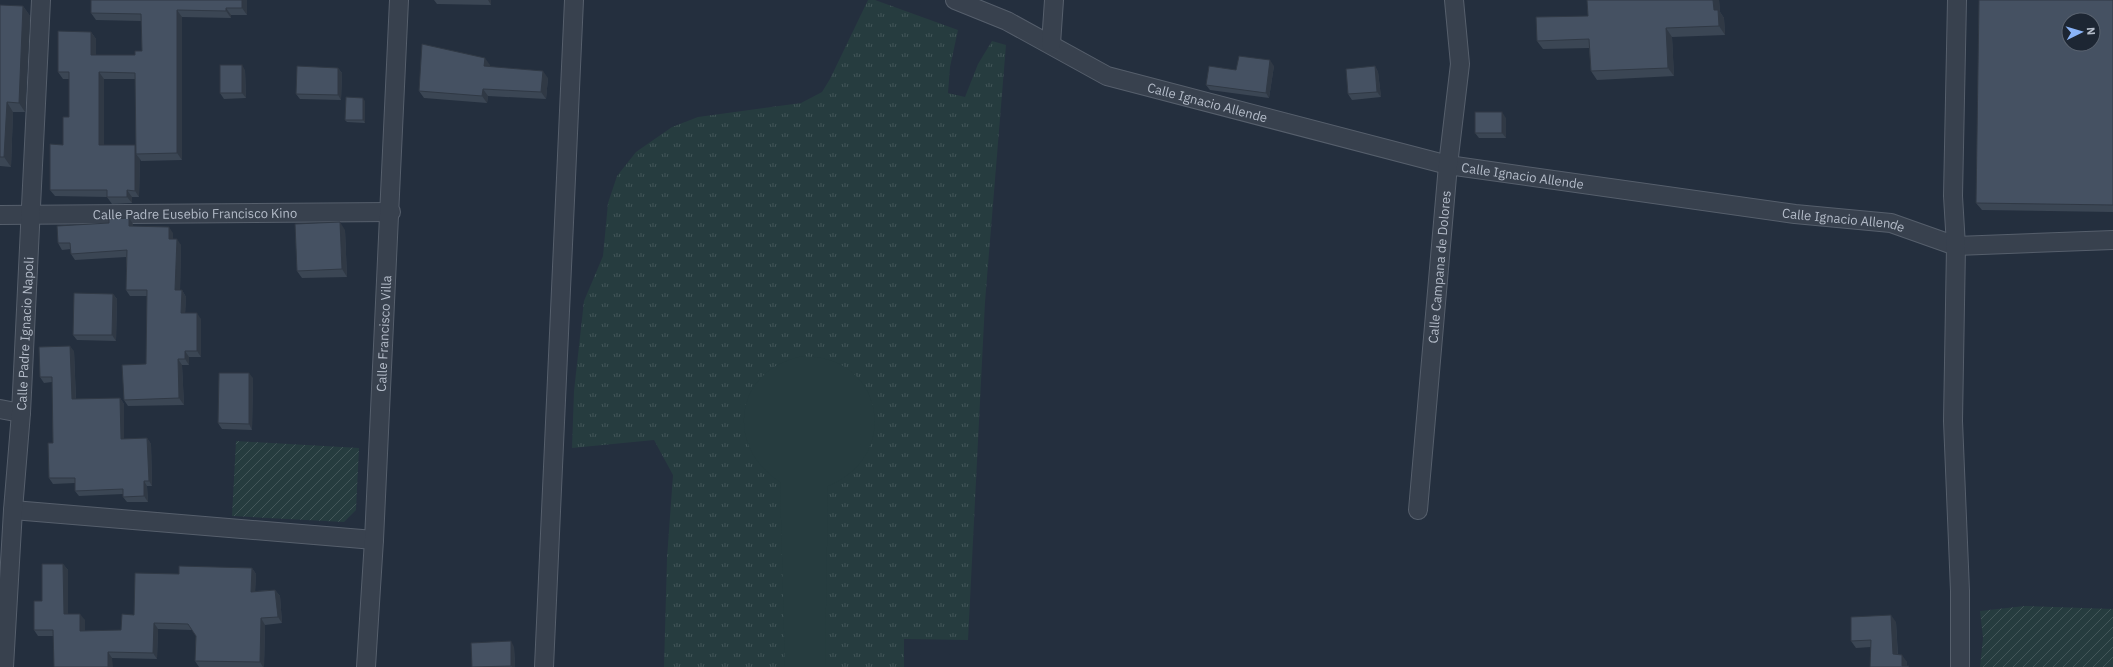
<svg xmlns="http://www.w3.org/2000/svg" width="2113" height="667" viewBox="0 0 2113 667" font-family="'IBM Plex Sans',sans-serif">
<defs>
<pattern id="grass-tufts" width="24" height="20" patternUnits="userSpaceOnUse"><rect width="24" height="20" fill="#263c3f"/><path d="M3 7l-1-3M5 7V3M7 7l1-3M15 17l-1-3M17 17v-4M19 17l1-3" fill="none" stroke="#435659"/></pattern>
<pattern id="garden-furrows" width="10" height="10" patternUnits="userSpaceOnUse"><rect width="10" height="10" fill="#263c3f"/><path d="M-1 1l2-2M0 10L10 0M9 11l2-2" fill="none" stroke="#435659"/></pattern>
</defs>
<rect width="100%" height="100%" fill="#242f3e"/>
<!-- grass -->
<polygon fill="url(#grass-tufts)" points="868,0 875,0 958,30 950,67 948,93 965,97 978,64 992,41 1006,45 985,302 968,640 904,639 904,667 664,667 667,558 673,475 654,440 572,448 574,391 584,301 603,256 608,203 617,176 636,152 672,127 698,117 801,103 822,92 830,79"/>
<!-- garden -->
<g fill="url(#garden-furrows)">
<polygon points="236,441 359,448 356,510 344,522 232,516"/>
<polygon points="2025,606 2113,609 2113,667 1980,667 1983,638 1980,611"/>
</g>
<!-- pitch -->
<path fill="#263c3f" d="M799,357C881,350 905,454 828,486L825,667H785L780,482C725,447 734,372 799,357Z"/>
<g fill="none" stroke-linecap="round" stroke-linejoin="round">
<!-- street casing -->
<g stroke="#565f6c" stroke-width="20">
<g id="street">
<path id="s1" d="M955,0L1007,21L1107,76L1448,165L1795,214L1891,223L1956,246L2113,240"/>
<polyline points="1957,0 1953,196 1956,246 1953,421 1960,591 1960,667"/>
<polyline points="1051,44 1054,0"/>
<path id="s2" d="M0,215L391,212"/>
<polyline points="0,409 21,413"/>
<polyline points="13,510 374,540"/>
<path id="s3" d="M1418,510L1448,165L1460,64L1454,0"/>
<path id="s4" d="M4,667L13,510L21,413L41,0"/>
<path id="s5" d="M366,667L374,540L399,0"/>
<polyline points="544,667 574,0"/>
</g>
</g>
<!-- street -->
<use href="#street" stroke="#38414e" stroke-width="18"/>
</g>
<!-- wall -->
<g fill="#3b4654" fill-rule="evenodd">
<path d="M247,0V15H231V18L182,17V160L141,161L140,159L139,197H132V203L112,204L107,197L55,196L50,190L63,145L69,117V79H63L58,72L91,32L96,39V55H135L142,51L141,21L96,20L91,13ZM104,79H135L136,147L104,145Z"/>
<polygon points="434,0 491,0 491,5 437,4"/>
<polygon points="1587,0 1719,0 1720,12 1724,18 1725,35 1672,37 1674,76 1597,80 1591,71 1589,48 1543,49 1537,41 1588,16"/>
<polygon points="2113,0 2113,212 1982,210 1976,203"/>
<polygon points="0,5 23,6 30,16 25,112 13,112 11,167 0,166"/>
<polygon points="490,65 490,67 548,78 546,99 488,96 487,103 424,98 419,91"/>
<polygon points="1274,66 1269,98 1210,90 1206,85 1236,70"/>
<polygon points="1375,66 1378,72 1381,97 1352,100 1348,94"/>
<polygon points="338,68 342,73 341,100 300,99 296,94"/>
<polygon points="245,70 246,98 224,99 220,93"/>
<polygon points="365,101 365,123 347,122 345,120"/>
<polygon points="1506,118 1506,138 1479,138 1475,133"/>
<polygon points="133,224 133,226 173,233 173,239 181,245 180,290 182,290 186,297 185,313 201,319 201,357 189,357 189,365 182,365 184,405 128,406 124,400 146,364 147,296 130,296 126,290 126,257 75,260 71,254 71,249 62,250 58,243"/>
<polygon points="345,230 347,277 302,278 297,271"/>
<polygon points="113,294 117,299 116,341 77,340 73,335"/>
<polygon points="74,351 76,399 120,398 124,404 124,439 147,438 151,444 152,486 147,486 148,502 127,502 123,497 123,494 79,496 75,491 75,483 53,484 49,478 53,443 52,382 44,383 40,377"/>
<polygon points="253,378 252,430 222,429 218,423"/>
<polygon points="63,564 68,570 68,614 85,620 85,631 121,630 134,615 179,574 252,568 256,574 255,591 275,590 280,596 282,623 265,625 264,667 199,667 195,661 196,636 192,630 158,629 157,659 112,658 53,636 38,636 34,630 42,601"/>
<polygon points="1896,622 1898,655 1907,662 1907,666 1909,667 1870,667 1871,647 1856,648 1851,641"/>
<polygon points="514,647 515,667 472,667"/>
</g>
<!-- shaded-wall -->
<g fill="#303945">
<polygon points="242,0 247,0 247,15 242,8"/>
<polygon points="488,0 491,0 491,5"/>
<polygon points="1713,0 1719,0 1720,12 1724,18 1725,35 1719,26 1714,10"/>
<polygon points="23,6 30,16 25,112 19,103"/>
<polygon points="226,8 231,15 231,18 226,11"/>
<polygon points="177,10 182,17 182,160 177,153"/>
<polygon points="1666,28 1672,37 1674,76 1668,68"/>
<polygon points="91,32 96,39 96,62 91,55"/>
<polygon points="485,58 490,65 489,73 484,66"/>
<polygon points="1270,60 1274,66 1269,98 1266,93"/>
<polygon points="242,65 245,70 246,98 242,93"/>
<polygon points="1375,66 1378,72 1381,97 1377,92"/>
<polygon points="338,68 342,73 341,100 338,95"/>
<polygon points="543,71 548,78 546,99 541,92"/>
<polygon points="99,72 104,79 104,152 99,145"/>
<polygon points="483,89 488,96 487,103 482,96"/>
<polygon points="363,98 365,101 365,123 363,120"/>
<polygon points="7,102 13,112 11,167 4,157"/>
<polygon points="1502,112 1506,118 1506,138 1502,133"/>
<polygon points="135,145 140,152 136,154 140,159 139,197 135,191"/>
<polygon points="127,190 132,197 132,203 127,197"/>
<polygon points="129,218 133,224 134,232 129,226"/>
<polygon points="340,222 345,230 347,277 342,269"/>
<polygon points="169,227 173,233 173,245 169,239"/>
<polygon points="177,239 181,245 180,296 175,290"/>
<polygon points="182,290 186,297 185,319 181,313"/>
<polygon points="113,294 117,299 116,341 112,335"/>
<polygon points="197,313 201,319 201,357 197,351"/>
<polygon points="70,346 74,351 76,404 72,399"/>
<polygon points="185,351 189,357 189,365 185,359"/>
<polygon points="178,359 182,365 184,405 179,398"/>
<polygon points="249,373 253,378 252,430 249,424"/>
<polygon points="120,398 124,404 124,445 121,439"/>
<polygon points="147,438 151,444 152,486 149,481"/>
<polygon points="144,481 147,486 148,502 144,496"/>
<polygon points="63,564 68,570 68,620 64,614"/>
<polygon points="252,568 256,574 255,598 251,592"/>
<polygon points="275,590 280,596 282,623 278,617"/>
<polygon points="80,614 85,620 85,637 80,631"/>
<polygon points="1891,615 1896,622 1898,661 1893,654"/>
<polygon points="261,618 265,625 264,667 263,667 260,662"/>
<polygon points="154,623 158,629 157,659 153,653"/>
<polygon points="511,641 514,647 515,667 512,667 511,666"/>
<polygon points="108,652 112,658 113,667 108,667"/>
<polygon points="1902,655 1907,662 1907,667 1902,666"/>
</g>
<!-- building -->
<g fill="#455162" stroke="#303945" fill-rule="evenodd">
<polygon points="91,0 242,0 242,8 226,8 226,11 177,10 177,153 136,154 135,73 99,72 99,145 135,145 135,191 127,190 127,197 107,197 107,190 50,190 50,144 63,145 63,117 69,117 69,72 58,72 58,31 91,32 91,55 135,55 135,51 142,51 141,14 91,13"/>
<polygon points="1587,0 1713,0 1714,10 1718,10 1719,26 1666,28 1668,68 1591,71 1589,39 1537,41 1536,17 1588,16"/>
<path d="M1979,0H2113V205L1976,203ZM2069,20H2093V44H2069Z"/>
<polygon points="0,5 23,6 19,103 7,102 4,157 0,157"/>
<polygon points="422,44 485,58 484,66 543,71 541,92 483,89 482,96 419,91"/>
<polygon points="1239,56 1270,60 1266,93 1206,85 1209,66 1236,70"/>
<rect x="220" y="65" width="22" height="28"/>
<polygon points="297,66 338,68 338,95 296,94"/>
<polygon points="1375,66 1377,92 1348,94 1346,69"/>
<polygon points="346,97 363,98 363,120 345,120"/>
<rect x="1475" y="112" width="27" height="21"/>
<polygon points="129,218 129,226 169,227 169,239 177,239 175,290 182,290 181,313 197,313 197,351 185,351 185,359 178,359 179,398 124,400 122,365 146,364 147,290 126,290 127,250 71,254 70,243 58,243 57,226 109,223 109,219"/>
<polygon points="340,222 342,269 297,271 295,224"/>
<polygon points="74,293 113,294 112,335 73,335"/>
<polygon points="70,346 72,399 120,398 121,439 147,438 149,481 144,481 144,496 123,497 123,489 75,491 75,478 49,478 48,443 53,443 52,377 40,377 39,347"/>
<polygon points="219,373 249,373 249,424 218,423"/>
<polygon points="42,564 63,564 64,614 80,614 80,631 121,630 122,614 134,615 135,573 179,574 179,566 252,568 251,592 275,590 278,617 261,618 260,662 195,661 196,636 188,624 154,623 153,653 108,652 108,667 54,667 53,630 34,630 34,601 42,601"/>
<polygon points="1891,615 1893,654 1902,655 1902,666 1909,666 1908,667 1870,667 1871,640 1851,641 1851,617"/>
<polygon points="511,641 511,666 472,667 471,643"/>
</g>
<g text-anchor="middle" dominant-baseline="central" stroke-width="3" stroke-linejoin="round" paint-order="stroke">
<!-- street labels -->
<g font-size="13" fill="#b4bcc9" stroke="#1d2633">
<text stroke="none"><textPath href="#s1" startOffset="274">Calle Ignacio Allende</textPath></text>
<text stroke="none"><textPath href="#s1" startOffset="598">Calle Ignacio Allende</textPath></text>
<text stroke="none"><textPath href="#s2" startOffset="195">Calle Padre Eusebio Francisco Kino</textPath></text>
<text stroke="none"><textPath href="#s1" startOffset="922">Calle Ignacio Allende</textPath></text>
<text stroke="none"><textPath href="#s3" startOffset="244">Calle Campana de Dolores</textPath></text>
<text stroke="none"><textPath href="#s4" startOffset="334">Calle Padre Ignacio Napoli</textPath></text>
<text stroke="none"><textPath href="#s5" startOffset="334">Calle Francisco Villa</textPath></text>
</g>
</g>
<!-- north arrow -->
<g transform="translate(2081 32) rotate(85)"><circle r="19" fill="#1d2633" stroke="#59626f"/>
<path d="M0-3L7 15L0 10L-7 15Z" fill="#8ab4f8"/>
<text y="-6" font-size="11" font-weight="bold" text-anchor="middle" fill="#b4bcc9">N</text>
</g>
</svg>
